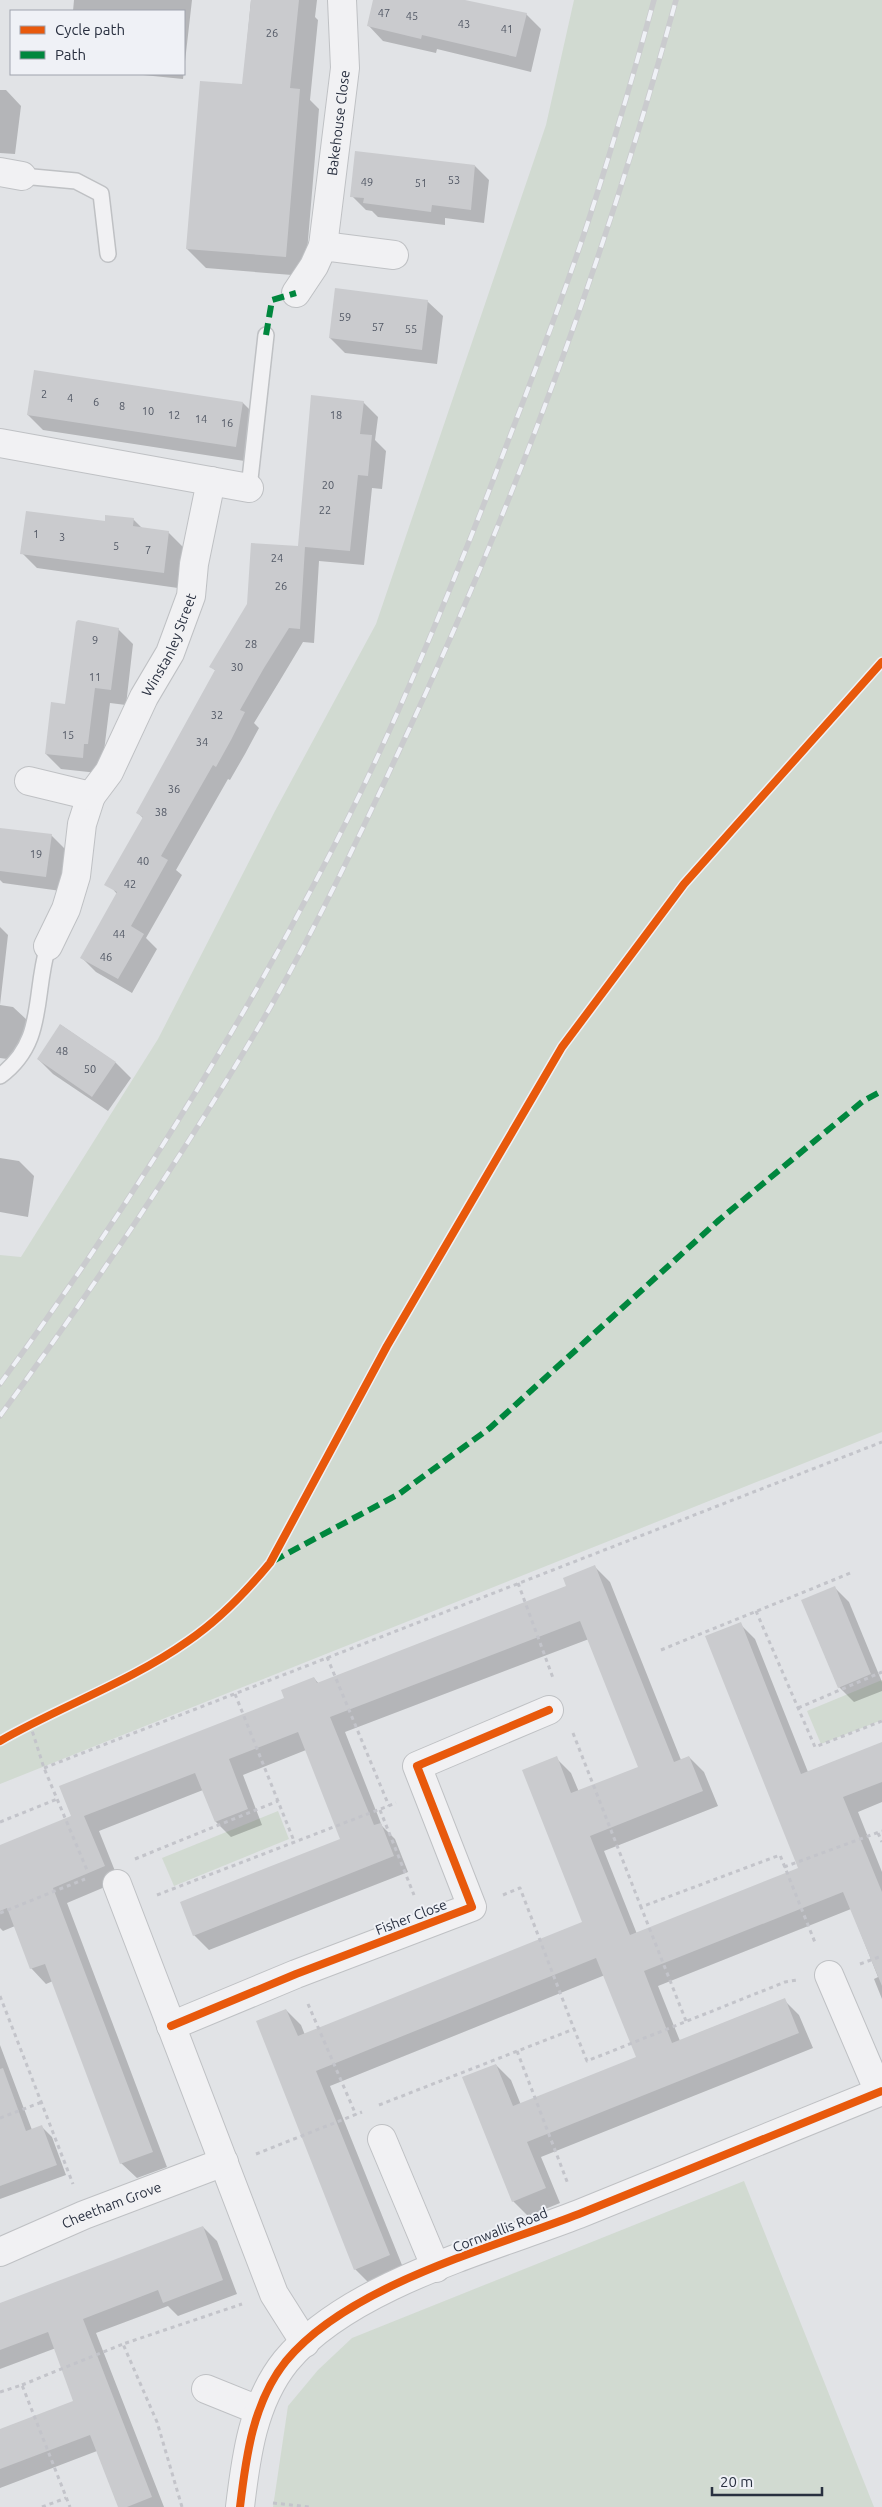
<svg xmlns="http://www.w3.org/2000/svg" width="882" height="2507" viewBox="0 0 882 2507" font-family="Ubuntu,sans-serif">
<rect width="100%" height="100%" fill="#e1e3e6"/>
<!-- green -->
<g fill="#d1dad1">
<polygon points="574,0 882,0 882,1432 0,1784 0,1255 21,1257 158,1039 275,811 376,624 546,125"/>
<polygon points="882,1680 882,1720 821,1744 807,1711"/>
<polygon points="278,1811 289,1839 174,1886 162,1858"/>
<polygon points="744,2181 874,2507 273,2507 288,2406 318,2370 352,2338"/>
</g>
<!-- shadow -->
<g fill="#0003">
<polygon points="74,0 192,0 183,79 133,74 184,74 184,11 73,11"/>
<polygon points="251,0 317,0 315,17 318,20 310,100 319,109 305,276 206,268 187,249 243,85"/>
<polygon points="374,0 444,0 526,14 541,29 531,72 437,49 436,53 383,41 368,25"/>
<polygon points="0,90 6,90 21,106 15,154 0,153"/>
<polygon points="475,166 489,180 484,223 445,218 445,225 378,217 372,211 366,210 352,196"/>
<polygon points="427,301 443,316 437,364 345,353 330,338"/>
<polygon points="363,402 378,417 375,440 386,451 382,489 372,488 364,565 319,561 314,643 303,642 279,682 254,723 259,728 245,754 230,780 228,779 176,870 182,875 146,938 157,949 132,993 96,972 82,958 117,894 111,887 144,819 138,813 216,671 211,667 299,547"/>
<polygon points="243,403 258,418 251,462 43,430 28,415"/>
<polygon points="133,519 143,529 168,532 183,547 178,588 37,568 22,553 106,522"/>
<polygon points="118,629 133,644 126,705 110,703 103,759 99,759 98,773 61,769 46,754"/>
<polygon points="0,829 51,835 66,850 61,891 3,883 0,880"/>
<polygon points="0,927 8,935 0,1005 13,1007 27,1020 22,1061 0,1058"/>
<polygon points="61,1025 116,1063 131,1078 108,1111 53,1074 38,1059"/>
<polygon points="0,1158 19,1161 34,1176 28,1217 0,1212"/>
<polygon points="595,1567 610,1582 681,1760 689,1757 704,1772 718,1806 604,1851 637,1934 800,1869 740,1624 755,1639 808,1772 882,1743 882,1802 858,1812 882,1872 882,1999 874,1979 878,1977 851,1909 658,1986 680,2041 784,2000 799,2015 813,2048 541,2157 560,2203 528,2216 513,2201 496,2065 511,2080 521,2105 638,2058 605,1975 330,2086 404,2270 370,2284 355,2269 286,2010 301,2025 305,2035 584,1923 556,1758 571,1773 579,1792 640,1767 589,1639 345,1732 382,1826 395,1839 408,1872 209,1950 194,1935 342,1839 306,1750 243,1775 262,1825 231,1837 216,1822 203,1790 99,1831 119,1881 67,1903 167,2167 137,2178 121,2163 53,1981 46,1984 31,1968 15,1926 3,1931 0,1928 0,1846 72,1817 286,1699 314,1678 319,1684 568,1587"/>
<polygon points="834,1587 849,1602 882,1682 882,1691 854,1702 839,1687"/>
<polygon points="0,2045 32,2130 42,2127 52,2137 66,2175 0,2199"/>
<polygon points="203,2227 217,2241 237,2294 178,2316 168,2306 96,2333 164,2507 119,2507 97,2451 0,2488 0,2430 75,2402 56,2348 0,2369 0,2304"/>
</g>
<!-- building -->
<g fill="#cacbce">
<polygon points="251,0 299,0 290,88 300,89 286,257 186,249 200,81 242,84"/>
<polygon points="373,0 465,0 527,13 516,57 422,35 421,39 367,26"/>
<polygon points="355,151 475,165 471,210 432,205 431,212 363,203 364,198 350,197"/>
<polygon points="335,288 428,300 422,350 329,338"/>
<polygon points="34,370 243,402 236,447 27,415"/>
<polygon points="311,395 364,401 360,434 372,435 368,476 358,475 350,551 305,547 300,629 289,628 264,668 240,710 245,712 231,740 216,767 213,765 161,856 168,860 131,926 144,934 118,979 80,958 117,892 104,885 143,817 136,813 215,670 209,667 247,604 251,543 298,546"/>
<polygon points="26,511 105,521 105,515 134,518 133,526 169,531 164,573 20,554"/>
<polygon points="78,620 119,628 111,690 95,688 88,744 84,744 83,758 45,754 51,702 65,704 76,622"/>
<polygon points="0,828 52,834 46,877 0,871"/>
<polygon points="60,1024 116,1062 92,1097 37,1059"/>
<polygon points="595,1565 674,1762 689,1756 703,1791 590,1836 630,1935 798,1868 705,1636 741,1622 801,1774 882,1742 882,1782 843,1797 882,1892 882,1986 843,1892 644,1971 672,2043 785,1998 799,2033 527,2142 546,2188 512,2202 462,2077 496,2064 513,2106 636,2057 596,1958 316,2071 390,2255 354,2270 256,2021 286,2009 298,2036 582,1922 522,1770 557,1756 571,1793 638,1767 580,1621 330,1717 374,1825 381,1823 394,1856 193,1936 180,1902 340,1839 298,1732 229,1759 248,1809 215,1822 195,1773 84,1816 105,1866 53,1888 153,2152 120,2164 45,1964 30,1969 7,1908 0,1911 0,1845 71,1816 59,1786 284,1698 281,1690 314,1677 317,1683 566,1586 563,1578"/>
<polygon points="835,1586 871,1674 838,1688 801,1600"/>
<polygon points="3,2068 26,2131 42,2125 57,2165 0,2186 0,2069"/>
<polygon points="203,2226 223,2280 163,2303 158,2290 83,2319 152,2497 127,2507 118,2507 90,2435 0,2469 0,2429 73,2401 48,2332 0,2350 0,2303"/>
</g>
<g fill="none" stroke-linecap="round" stroke-linejoin="round">
<!-- service casing -->
<g stroke="#bfc1c4" stroke-width="18">
<g id="service">
<polyline points="22,176 76,181 101,194 108,254"/>
<polyline points="249,488 266,335"/>
<path d="M0,1076C46,1042 33,996 48,946"/>
</g>
</g>
<!-- minor casing -->
<g stroke="#bfc1c4" stroke-width="30">
<g id="minor">
<polyline points="0,172 22,176"/>
<path id="s1" d="M323,246L345,68L342,0"/>
<polyline points="296,293 314,266 323,246 394,255"/>
<polyline points="0,443 249,488"/>
<polyline points="29,781 91,796 82,824 76,876 66,909 48,946"/>
<path id="s2" d="M91,796L109,772L144,697L170,653L191,596L194,564L211,481"/>
<polyline points="117,1884 274,2294 305,2343"/>
<polyline points="829,1975 879,2092"/>
<polyline points="171,2026 296,1974 472,1907 417,1766 549,1710"/>
<polyline points="382,2139 436,2268"/>
<path id="s3" d="M0,2252L84,2215L224,2162"/>
<polyline points="206,2389 258,2410"/>
<path d="M240,2507C246,2456 253,2402 286,2361C349,2285 489,2249 579,2214C680,2174 781,2131 882,2091"/>
</g>
</g>
<!-- path -->
<g stroke="#c3c4ca" stroke-width="3" stroke-dasharray="4 4" stroke-linecap="butt">
<polyline points="518,1583 553,1678"/>
<polyline points="756,1611 815,1747 882,1721"/>
<polyline points="661,1650 853,1572"/>
<polyline points="327,1657 389,1806"/>
<polyline points="235,1694 294,1841"/>
<polyline points="798,1708 882,1672"/>
<polyline points="30,1724 44,1768 87,1870"/>
<polyline points="573,1733 641,1907"/>
<polyline points="44,1768 882,1442"/>
<polyline points="380,1810 414,1895"/>
<polyline points="0,1822 57,1799"/>
<polyline points="878,1833 882,1842"/>
<polyline points="135,1859 278,1801"/>
<polyline points="784,1867 882,1831"/>
<polyline points="157,1895 396,1803"/>
<polyline points="503,1895 520,1888 574,2029"/>
<polyline points="0,1913 85,1879"/>
<polyline points="860,1964 882,1956"/>
<polyline points="0,1996 73,2184"/>
<polyline points="308,2004 356,2115"/>
<polyline points="686,2021 641,1907 780,1855 816,1945"/>
<polyline points="517,2051 568,2184"/>
<polyline points="379,2105 574,2029 587,2061 785,1982 797,1980"/>
<polyline points="0,2118 42,2102"/>
<polyline points="256,2154 362,2112"/>
<polyline points="22,2385 123,2344"/>
<polyline points="0,2392 22,2385 70,2507"/>
<polyline points="273,2503 310,2507"/>
<polyline points="42,2507 66,2498"/>
<polyline points="182,2507 157,2422 123,2344 242,2304"/>
</g>
<!-- service -->
<use href="#service" stroke="#f1f1f3" stroke-width="15"/>
<!-- minor -->
<use href="#minor" stroke="#f1f1f3" stroke-width="28"/>
<!-- rail casing -->
<g stroke="#cacbce" stroke-width="5.5">
<g id="rail">
<path d="M0,1384C118,1222 227,1051 320,873C385,750 438,621 489,491C521,407 554,323 583,237C609,159 632,80 654,0"/>
<path d="M0,1416C96,1284 189,1147 271,1006C318,923 359,837 399,751C513,509 606,257 676,0"/>
</g>
</g>
<!-- rail -->
<use href="#rail" stroke="#eff1f6" stroke-width="4" stroke-dasharray="11" stroke-linecap="butt"/>
<!-- quiet -->
<g stroke="#00873e" stroke-width="6" stroke-dasharray="12 6" stroke-linecap="butt">
<polyline points="266,335 272,300 296,293"/>
<polyline points="273,1561 399,1494 490,1428 719,1220 863,1101 882,1091"/>
</g>
<!-- cycleway casing -->
<g stroke="#eff1f6" stroke-width="11">
<g id="cycleway">
<path d="M0,1741C61,1706 130,1682 188,1641C219,1620 246,1592 270,1563L387,1346L562,1047L684,884L882,662"/>
<polyline points="171,2026 296,1974 472,1907 417,1766 549,1710"/>
<path d="M240,2507C246,2456 253,2402 286,2361C349,2285 489,2249 579,2214C680,2174 781,2131 882,2091"/>
</g>
</g>
<!-- cycleway -->
<use href="#cycleway" stroke="#e8590c" stroke-width="8"/>
</g>
<g text-anchor="middle" dominant-baseline="central" stroke-width="4" stroke-linejoin="round" paint-order="stroke">
<!-- number labels -->
<g font-size="11" fill="#515764">
<text x="384" y="13">47</text>
<text x="412" y="16">45</text>
<text x="464" y="24">43</text>
<text x="507" y="29">41</text>
<text x="272" y="33">26</text>
<text x="454" y="180">53</text>
<text x="367" y="182">49</text>
<text x="421" y="183">51</text>
<text x="345" y="317">59</text>
<text x="378" y="327">57</text>
<text x="411" y="329">55</text>
<text x="44" y="394">2</text>
<text x="70" y="398">4</text>
<text x="96" y="402">6</text>
<text x="122" y="406">8</text>
<text x="148" y="411">10</text>
<text x="174" y="415">12</text>
<text x="336" y="415">18</text>
<text x="201" y="419">14</text>
<text x="227" y="423">16</text>
<text x="328" y="485">20</text>
<text x="325" y="510">22</text>
<text x="36" y="534">1</text>
<text x="62" y="537">3</text>
<text x="116" y="546">5</text>
<text x="148" y="550">7</text>
<text x="277" y="558">24</text>
<text x="281" y="586">26</text>
<text x="95" y="640">9</text>
<text x="251" y="644">28</text>
<text x="237" y="667">30</text>
<text x="95" y="677">11</text>
<text x="217" y="715">32</text>
<text x="68" y="735">15</text>
<text x="202" y="742">34</text>
<text x="174" y="789">36</text>
<text x="161" y="812">38</text>
<text x="36" y="854">19</text>
<text x="143" y="861">40</text>
<text x="130" y="884">42</text>
<text x="119" y="934">44</text>
<text x="106" y="957">46</text>
<text x="62" y="1051">48</text>
<text x="90" y="1069">50</text>
</g>
<!-- street labels -->
<g font-size="14" fill="#282f3f" stroke="#eff1f6">
<text stroke="none"><textPath href="#s1" startOffset="124">Bakehouse Close</textPath></text>
<text stroke="none"><textPath href="#s2" startOffset="171">Winstanley Street</textPath></text>
<text transform="translate(411 1917) rotate(-21)">Fisher Close</text>
<text stroke="none"><textPath href="#s3" startOffset="121">Cheetham Grove</textPath></text>
<text transform="translate(500 2230) rotate(-21)">Cornwallis Road</text>
</g>
</g>
<!-- legend -->
<rect x="10" y="10" width="175" height="65" fill="#eff1f6" stroke="#9fa3ad"/>
<rect x="20" y="26" width="25" height="8" fill="#e8590c" stroke="#9fa3ad"/>
<text x="55" y="35" font-size="15" fill="#282f3f">Cycle path</text>
<rect x="20" y="51" width="25" height="8" fill="#00873e" stroke="#9fa3ad"/>
<text x="55" y="60" font-size="15" fill="#282f3f">Path</text>
<!-- scale -->
<path d="M712 2487v8h110v-8" fill="none" stroke="#282f3f" stroke-width="2.5"/>
<text x="720" y="2487" font-size="15" fill="#282f3f" stroke="#eff1f6" stroke-width="4" paint-order="stroke">20 m</text>
</svg>
